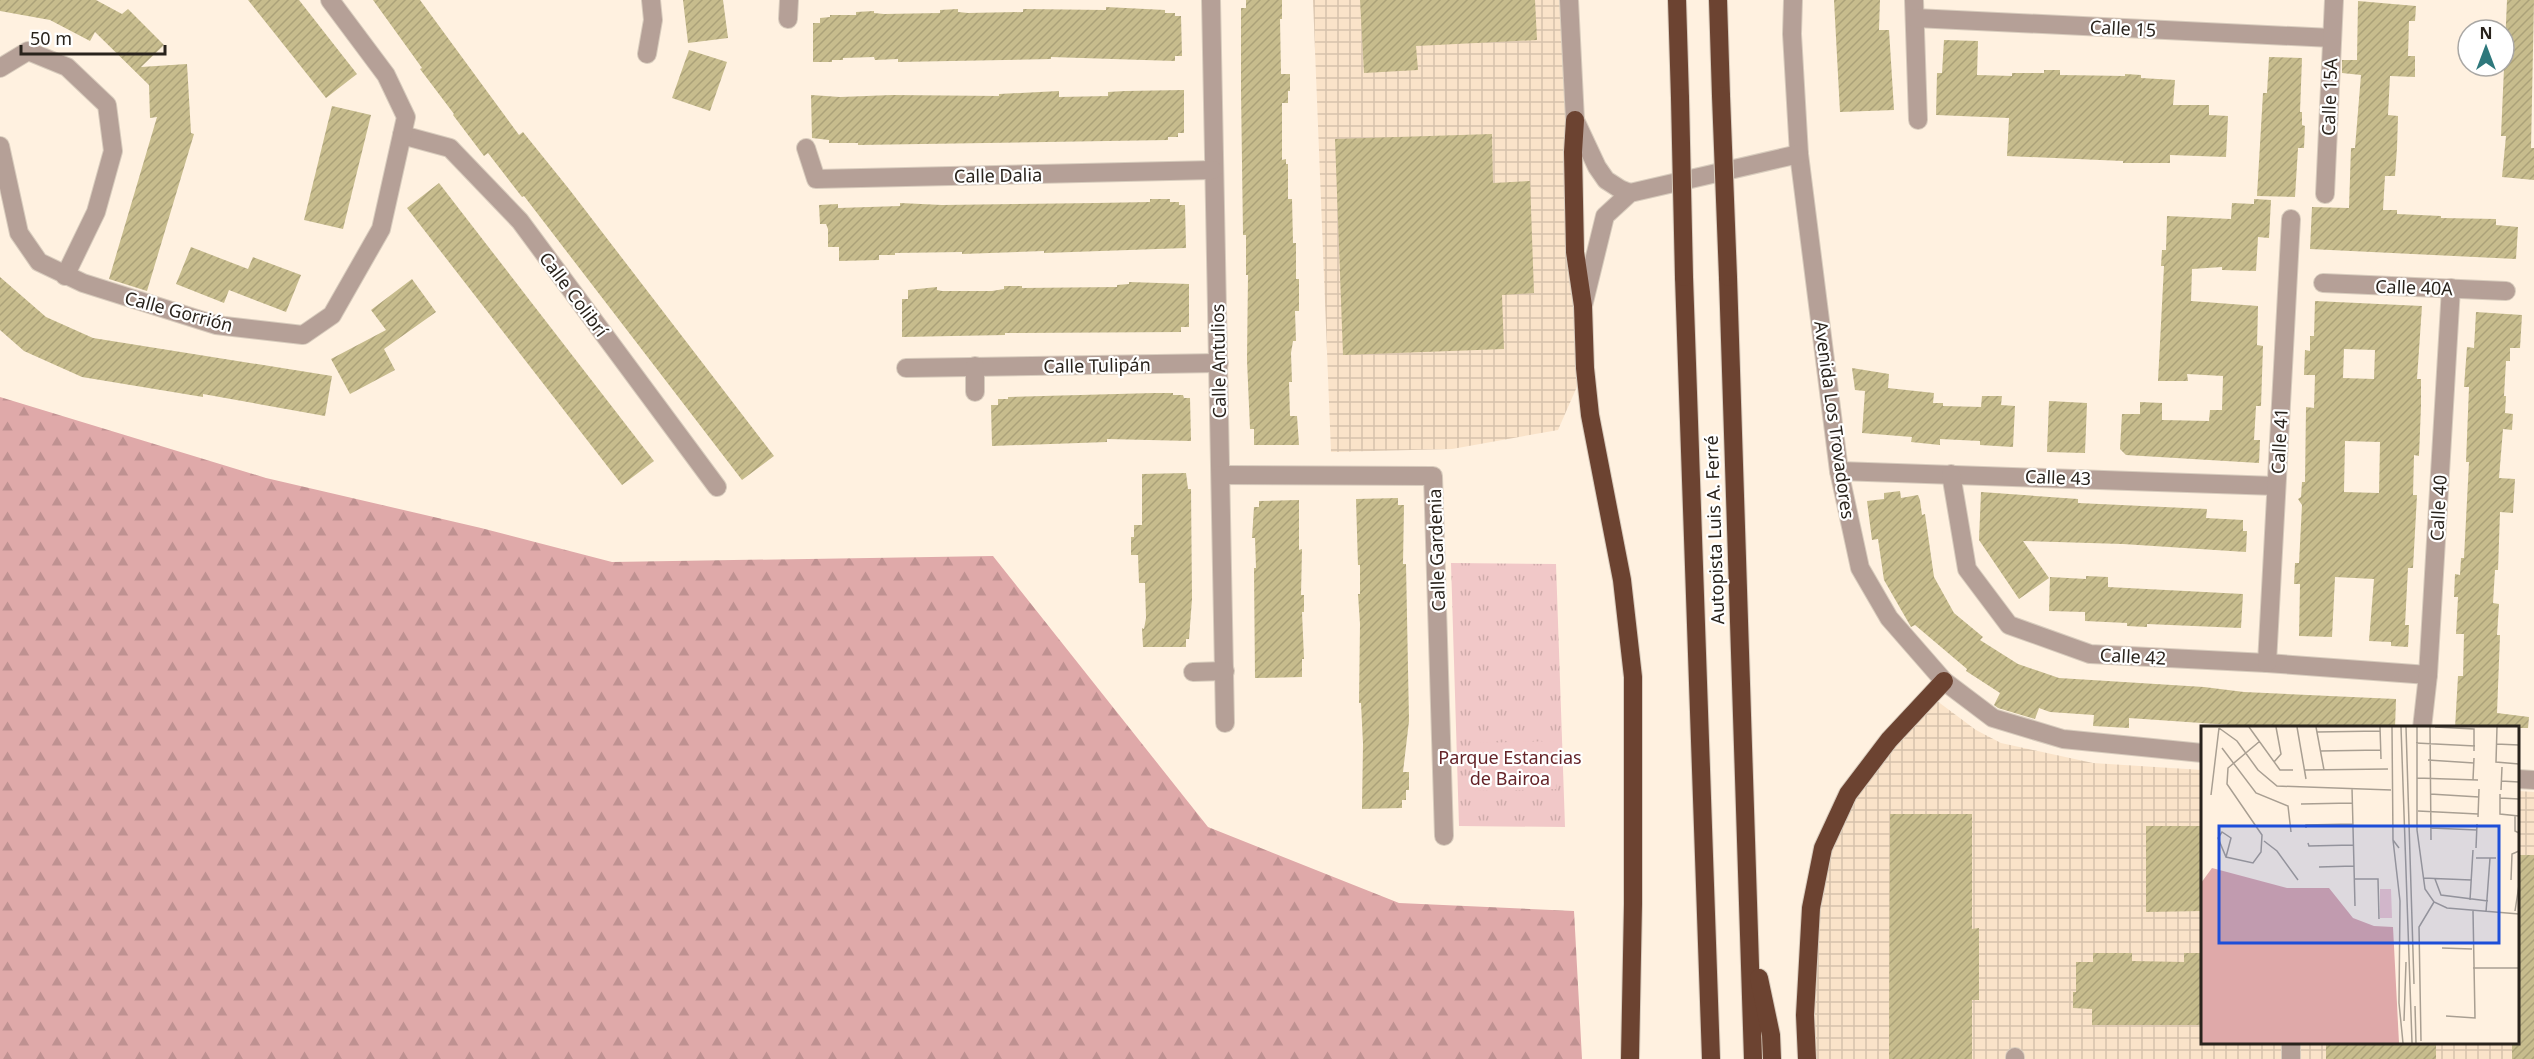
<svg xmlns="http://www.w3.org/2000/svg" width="2534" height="1059" viewBox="0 0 2534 1059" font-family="'Noto Sans',sans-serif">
<defs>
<pattern id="industrial-grid" width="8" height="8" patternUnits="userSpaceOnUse" patternTransform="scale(1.5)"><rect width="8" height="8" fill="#fae3c9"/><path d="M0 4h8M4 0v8" fill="none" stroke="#d6c2ac"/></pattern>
<pattern id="grass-tufts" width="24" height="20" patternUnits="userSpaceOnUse" patternTransform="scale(1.5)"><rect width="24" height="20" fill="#f1c8c8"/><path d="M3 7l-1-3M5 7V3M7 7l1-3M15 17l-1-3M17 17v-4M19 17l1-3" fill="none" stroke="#cfacab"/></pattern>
<pattern id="forest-firs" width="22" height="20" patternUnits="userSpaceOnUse" patternTransform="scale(1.5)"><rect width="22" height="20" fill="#dfa9a9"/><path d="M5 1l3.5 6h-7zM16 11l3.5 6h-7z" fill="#bf9191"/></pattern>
<pattern id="building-hatch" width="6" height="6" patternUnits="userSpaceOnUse" patternTransform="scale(1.5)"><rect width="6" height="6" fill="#c7bc8d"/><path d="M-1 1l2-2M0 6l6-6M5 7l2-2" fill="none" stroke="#aba179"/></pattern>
</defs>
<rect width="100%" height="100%" fill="#fff1e0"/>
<!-- industrial -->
<g fill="url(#industrial-grid)">
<polygon points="1313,0 1568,0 1579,382 1558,430 1452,449 1331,452"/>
<polygon points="1933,698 1976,730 2001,743 2093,763 2202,770 2202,1042 2518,1042 2518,791 2534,792 2534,1059 1799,1059 1814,864 1879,758"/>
</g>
<!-- grass -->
<polygon fill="url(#grass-tufts)" points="1451,563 1556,564 1565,827 1459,826"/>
<!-- forest -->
<polygon fill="url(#forest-firs)" points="0,397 266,478 481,528 612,562 993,556 1208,827 1399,903 1574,911 1582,1059 0,1059"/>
<!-- pitch -->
<polygon fill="#f1c8c8" points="1555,741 1556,789 1474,791 1472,743"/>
<!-- building -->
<g fill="url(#building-hatch)" fill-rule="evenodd">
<polygon points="0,0 96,0 122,14 128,9 164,45 141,67 187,64 191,133 194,134 147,291 109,279 157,117 150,118 149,85 95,32 90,41 50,20 0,11"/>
<polygon points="248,0 299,0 357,74 326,98"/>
<polygon points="373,0 420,0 519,135 523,132 569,189 774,456 742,480 524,196 522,197 488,153 484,156 453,115 454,114 420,69 422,68"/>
<polygon points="683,0 723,0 728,38 688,43"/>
<polygon points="1246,0 1282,0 1282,19 1280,19 1281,74 1290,74 1290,91 1288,91 1288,103 1282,103 1282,160 1286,159 1286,164 1288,164 1288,199 1292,199 1293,243 1296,243 1296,279 1299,279 1299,311 1295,311 1296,341 1293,341 1291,353 1292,382 1289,382 1290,416 1297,416 1299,445 1254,445 1254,429 1250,429 1247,360 1248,275 1246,275 1246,235 1243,235 1241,91 1241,8 1246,8"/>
<polygon points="1360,0 1535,0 1537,40 1416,46 1418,70 1364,73"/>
<polygon points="1834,0 1880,0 1879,30 1889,30 1894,110 1840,112"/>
<polygon points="2507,0 2534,0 2531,148 2534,148 2534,180 2502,177 2506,136 2501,136"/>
<polygon points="2358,1 2416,6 2415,21 2409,21 2408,56 2415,56 2415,77 2390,76 2388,115 2398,116 2397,148 2395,176 2385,176 2383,210 2397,210 2397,214 2441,216 2441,218 2496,219 2496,225 2518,227 2516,259 2310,249 2312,207 2349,208 2351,148 2355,148 2361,75 2342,73 2342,60 2357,60"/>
<polygon points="1106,7 1165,10 1165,13 1175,13 1175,16 1181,16 1182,56 1175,56 1175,61 1051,57 1051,59 898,62 898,59 875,60 874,57 843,58 843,60 832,60 832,62 813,62 813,23 820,23 820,18 830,17 830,15 856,15 856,12 874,11 874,13 884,14 940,13 940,10 958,9 958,12 968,13 1023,12 1023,9 1106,10"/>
<polygon points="1944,40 1978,41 1977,75 2012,76 2012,73 2044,73 2044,70 2060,70 2060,75 2125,76 2125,74 2141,75 2141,78 2175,80 2173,105 2209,105 2209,115 2228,116 2226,157 2170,155 2170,163 2123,163 2123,161 2007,156 2009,118 1936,115 1937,73 1942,73"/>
<polygon points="689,50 727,62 710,111 672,98"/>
<polygon points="2269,57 2302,58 2300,112 2302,112 2302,125 2305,126 2304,148 2298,148 2295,197 2257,196 2263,93 2267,93"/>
<polygon points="1184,90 1184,133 1178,133 1178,137 1168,137 1168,140 858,145 858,143 829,143 829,140 812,138 811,95 840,97 892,95 999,96 999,94 1059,91 1059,97 1108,96 1108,92 1125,91"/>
<polygon points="332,106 371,115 343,229 304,220"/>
<polygon points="1492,134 1493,183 1530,181 1534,293 1502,295 1504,349 1343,355 1335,139"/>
<polygon points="439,183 654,461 622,485 407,208"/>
<polygon points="1150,199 1170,199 1170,202 1179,202 1179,205 1185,205 1186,248 1044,253 1044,251 962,254 962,252 895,253 895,255 879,255 879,260 839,261 839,247 828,247 828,229 826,224 820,224 819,205 838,204 838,208 900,206 900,203 942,205 1097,203 1150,202"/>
<polygon points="2254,199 2271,200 2269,238 2258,237 2256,271 2222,270 2222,267 2192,269 2191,301 2258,306 2257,345 2263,346 2261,406 2256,406 2254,440 2260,440 2259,463 2126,455 2120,449 2122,414 2140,414 2140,402 2162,403 2162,420 2209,421 2210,410 2222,410 2223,376 2187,374 2188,381 2158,381 2164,266 2161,266 2162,250 2166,250 2167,216 2231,219 2232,203 2254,204"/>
<polygon points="191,247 248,269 253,257 301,275 286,312 229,290 224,303 176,284"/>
<polygon points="0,277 46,317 93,338 332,376 325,416 203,394 203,397 82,377 24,351 0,330"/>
<polygon points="412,279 436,312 384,349 395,370 350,394 331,359 386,330 371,310"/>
<polygon points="1129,282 1189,284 1189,327 1181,327 1181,332 1005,333 1005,335 902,337 902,299 908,299 908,290 937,287 937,290 942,291 992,291 1004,289 1004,286 1022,286 1022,288 1117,287 1117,285 1129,284"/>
<path d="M2315,301L2422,306L2417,379H2421V406L2419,456L2414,455L2413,495H2417L2413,568H2408L2405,625H2409L2408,647L2391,646V642L2369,641L2374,579L2335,577L2332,637L2299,636L2300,584H2294L2295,563H2299L2302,505L2298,499L2301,497L2302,482H2305L2306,407L2314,408L2315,375H2304L2305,350L2310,351V336H2314ZM2344,349L2375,350L2374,379L2343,378ZM2345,441L2380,442L2379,493L2344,492Z"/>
<polygon points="2476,312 2522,315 2520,348 2510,348 2510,361 2506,361 2504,396 2506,396 2505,413 2513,414 2512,430 2503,429 2499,478 2515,479 2513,513 2500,512 2498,570 2495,570 2493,603 2499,604 2497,635 2500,635 2497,713 2529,717 2528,728 2455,728 2458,676 2463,676 2464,634 2456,634 2458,597 2454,597 2455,574 2460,575 2461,558 2464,558 2469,462 2466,462 2469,387 2464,387 2467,347 2474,348"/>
<polygon points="1852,368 1889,374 1888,388 1934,393 1933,403 1943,403 1943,406 1981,407 1982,396 2002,396 2001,405 2015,406 2013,447 1980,445 1980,441 1940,439 1940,445 1911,442 1912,437 1862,433 1865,391 1855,390"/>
<polygon points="1154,393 1173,393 1173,395 1183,395 1184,398 1190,398 1191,441 1107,439 1107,442 992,446 991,405 998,405 998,399 1008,399 1008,397"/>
<polygon points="2049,401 2087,403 2085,453 2047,452"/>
<polygon points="1186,473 1188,489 1191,489 1192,599 1189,639 1186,639 1186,647 1143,647 1142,628 1144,629 1146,618 1145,583 1139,583 1138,555 1131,555 1131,537 1134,537 1134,525 1142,525 1142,474"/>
<polygon points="1900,491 1901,498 1918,495 1920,500 1922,515 1925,514 1934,577 1954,613 1983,637 1980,640 2018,664 2059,678 2204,687 2244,692 2396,699 2395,728 2274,728 2129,718 2129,728 2093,726 2094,715 2050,712 2039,708 2035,719 1998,708 1994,705 2000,693 1966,671 1967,669 1915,625 1911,627 1884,580 1878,539 1872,540 1867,501 1884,499 1884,493"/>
<polygon points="1981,492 2078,499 2078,503 2207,509 2206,518 2243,520 2243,531 2247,531 2246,552 2123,544 2023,541 2049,578 2019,599 1979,540"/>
<polygon points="1398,498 1398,505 1404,505 1403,564 1406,564 1409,721 1403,772 1409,772 1409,790 1406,790 1406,800 1402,800 1402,808 1362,809 1363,744 1361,703 1359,703 1360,624 1358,594 1360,594 1360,565 1358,565 1356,499"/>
<polygon points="1299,500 1299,550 1302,549 1301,595 1304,595 1304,612 1302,612 1304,659 1302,659 1302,677 1255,678 1254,568 1256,568 1255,538 1252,538 1254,507 1259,507 1259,501"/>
<polygon points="2086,576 2108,577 2108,587 2243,594 2241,628 2147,624 2147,627 2127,626 2127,623 2085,621 2085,612 2049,611 2050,577 2086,579"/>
<polygon points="1890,814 1972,814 1972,929 1979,928 1979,1000 1972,1000 1972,1059 1889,1059"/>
<polygon points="2146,826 2202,826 2202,911 2146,912"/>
<polygon points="2517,855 2534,855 2534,1059 2512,1059 2512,1042 2517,1042"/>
<polygon points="2093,953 2132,953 2132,961 2184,962 2184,953 2202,953 2202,1025 2092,1025 2092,1009 2073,1008 2073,992 2076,992 2076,962 2093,962"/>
<polygon points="2326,1042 2436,1043 2436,1059 2326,1059"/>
</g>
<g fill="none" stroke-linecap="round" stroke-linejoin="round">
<!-- minor casing -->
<g stroke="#d8ccbd" stroke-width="20">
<g id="minor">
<polyline points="1211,0 1225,723"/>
<polyline points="1569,0 1575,120 1597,167 1606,180 1620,189 1630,193"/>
<polyline points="1793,0 1792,34 1799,154 1839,471 1860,568 1889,618 1944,681 1993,718 2063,739 2202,753"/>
<polyline points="1914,0 1918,120"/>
<polyline points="1915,18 2332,38"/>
<polyline points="788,19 789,0"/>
<polyline points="647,54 653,20 651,0"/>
<polyline points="0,68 28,51 67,67 107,105 113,151 96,212 65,276"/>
<polyline points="402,135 450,148 520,221 717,487"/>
<polyline points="0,146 19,233 39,262 83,283 216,325 303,335 332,315 381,229 406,117 386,75 330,0"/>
<polyline points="806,148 816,179 1213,170"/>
<polyline points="2325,194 2334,0"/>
<polyline points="2323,283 2506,291"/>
<polyline points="1583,306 1605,216 1630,193 1799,154"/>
<polyline points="906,368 1219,363"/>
<polyline points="975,392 975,366"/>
<polyline points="1839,471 2276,486"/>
<polyline points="1951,474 1967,569 2009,625 2090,654 2267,663 2428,675"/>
<polyline points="1221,475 1433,476 1444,836"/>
<polyline points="2267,663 2291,219"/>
<polyline points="1193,672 1225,671"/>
<polyline points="2422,728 2428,675 2451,288"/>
<polyline points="2518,779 2534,780"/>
<polyline points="2015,1057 2015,1059"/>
<polyline points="2291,1059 2291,1042"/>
</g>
</g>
<!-- highway casing -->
<g stroke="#d8ccbd" stroke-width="20">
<g id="highway">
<polyline points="1677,0 1680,98"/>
<polyline points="1718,0 1721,96"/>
<polyline points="1575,120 1573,152 1575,252 1583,306 1585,368 1590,415 1622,580 1633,677 1633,904 1630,1059"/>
<polyline points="1684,277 1711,1059"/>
<polyline points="1728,277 1753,1059"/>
<polyline points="1759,978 1771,1035 1772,1059"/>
<polyline points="1807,1059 1805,1015 1811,908 1823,848 1848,794 1889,740 1944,681"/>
</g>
</g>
<!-- minor -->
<use href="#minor" stroke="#b5a097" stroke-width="18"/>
<!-- highway -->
<use href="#highway" stroke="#6c4331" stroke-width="18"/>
<!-- highway-bridge casing -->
<g stroke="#d8ccbd" stroke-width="20" stroke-linecap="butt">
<g id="highway-bridge">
<polyline points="1721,96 1728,277"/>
<polyline points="1680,98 1684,277"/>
</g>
</g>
<!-- highway-bridge -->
<use href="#highway-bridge" stroke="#6c4331" stroke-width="18"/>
</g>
<g text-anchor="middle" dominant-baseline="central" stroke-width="4.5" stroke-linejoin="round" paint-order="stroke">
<!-- street labels -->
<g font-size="18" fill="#29231c" stroke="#fff">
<text transform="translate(2123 28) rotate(3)">Calle 15</text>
<text transform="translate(2329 97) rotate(-88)">Calle 15A</text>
<text transform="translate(998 175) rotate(-1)">Calle Dalia</text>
<text transform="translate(2414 287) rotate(2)">Calle 40A</text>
<text transform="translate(574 294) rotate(53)">Calle Colibrí</text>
<text transform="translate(179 311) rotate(15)">Calle Gorrión</text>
<text transform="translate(1218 361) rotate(-91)">Calle Antulios</text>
<text transform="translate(1097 365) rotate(-1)">Calle Tulipán</text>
<text transform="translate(1835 420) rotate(82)">Avenida Los Trovadores</text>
<text transform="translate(2279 441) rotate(-87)">Calle 41</text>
<text transform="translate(2058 477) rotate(2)">Calle 43</text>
<text transform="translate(2438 508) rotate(-87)">Calle 40</text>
<text transform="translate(1714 530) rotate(-92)">Autopista Luis A. Ferré</text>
<text transform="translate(1436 550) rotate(-92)">Calle Gardenia</text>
<text transform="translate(2133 656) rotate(3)">Calle 42</text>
</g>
<!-- park labels -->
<g font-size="18" fill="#652429" stroke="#fff">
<text x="1510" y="757">Parque Estancias<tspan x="1510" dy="21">de Bairoa</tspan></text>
</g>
</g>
<!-- overview -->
<g transform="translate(2201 726)">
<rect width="318" height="318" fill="#fff1e0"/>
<path d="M179,163H190L191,192H179Z" fill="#f1c8c8"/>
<path d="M11,142L86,162H128L152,192L173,200L192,201L198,317H0V157Z" fill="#dfa9a9"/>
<path fill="none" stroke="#a99f92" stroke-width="1.5" d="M48,1L79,44H92M96,1L105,53M115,1L123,44M179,1L180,33M191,1L192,114L198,122M200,1L211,317M205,1L213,258M216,1V104L224,163L233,176L246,182L318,188M229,1L230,114M234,1L273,3V25M296,1L295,36L318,38M18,2L36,15L57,44L76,60L190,64M116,6L179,5M215,17L274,20M295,18L318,19M21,22L55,67L87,80L90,106M119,25L180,24M227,34L273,37M73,36L80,28L75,1M104,44L187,43M216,52L277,54M272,54L273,32M300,55L318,56M151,62L154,180M300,64L301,41M229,68L278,71M299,68V88L318,90M10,69L18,2M299,72L318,73M100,78L151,77M217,85L277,88M314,90V105L318,107M277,91L278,63M105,102V99L152,98M230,102L276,104M192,114L199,175L198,277L202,317M63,115L76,125L97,154M107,117L108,120L152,119M275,122L276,98M25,131L30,112L21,106L17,112L25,131L52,137L60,126L61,109L26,58L27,42L59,15M275,132H295M118,141L153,140M222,152L270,154M153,153H177L178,193M234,153L240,169L287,175M310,154L311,128L318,125M269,174L272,124M314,185L318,159M285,186L289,132M241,222L271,223M272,242H318M214,280L215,317M245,290L274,292L272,185M203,295L205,236M220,315L218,201L233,176"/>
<path fill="#1d4ed8" fill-opacity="0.15" stroke="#1d4ed8" stroke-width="3" d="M18,100H298V217H18Z"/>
<rect width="318" height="318" fill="none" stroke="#29231c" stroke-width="3"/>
</g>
<!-- north arrow -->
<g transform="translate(2486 48)"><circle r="28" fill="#ffffff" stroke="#a9a7a4" stroke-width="1.5"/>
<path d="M0-4.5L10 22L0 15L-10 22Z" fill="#2e787c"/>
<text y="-9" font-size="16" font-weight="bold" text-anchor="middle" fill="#29231c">N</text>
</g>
<!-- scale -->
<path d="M21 45v9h144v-9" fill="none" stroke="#29231c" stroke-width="3"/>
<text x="30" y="45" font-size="18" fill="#29231c" stroke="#ffffff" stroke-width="4.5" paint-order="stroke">50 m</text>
</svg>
